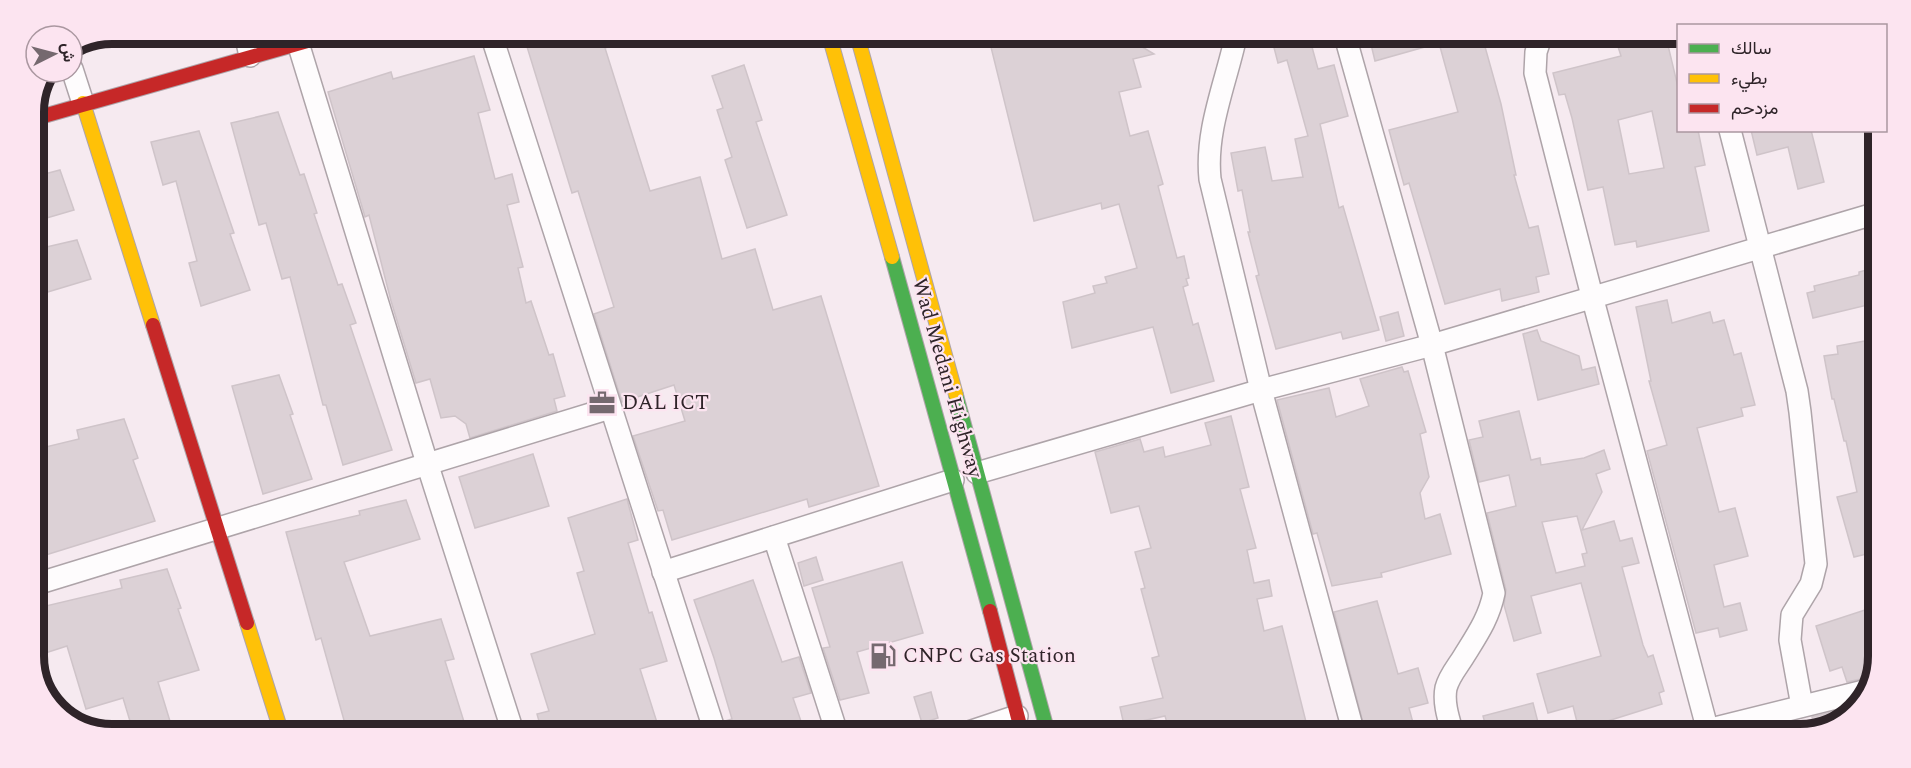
<svg xmlns="http://www.w3.org/2000/svg" width="1911" height="768" viewBox="0 0 1911 768" font-family="Spectral,Vazirmatn,serif">
<rect width="100%" height="100%" fill="#f6eaf0"/>
<!-- building -->
<g fill="#dcd1d6" stroke="#cfc4c9" stroke-width="1.5" fill-rule="evenodd">
<polygon points="533,34 635,34 635,38 605,48 650,191 700,177 722,259 755,249 773,310 821,296 879,486 809,507 807,499 672,540 663,510 658,511 633,436 685,421 674,385 622,402 594,314 614,307 578,191 572,193 524,37"/>
<polygon points="988,35 1124,36 1154,54 1133,59 1141,87 1119,92 1130,136 1148,131 1163,184 1158,186 1177,258 1184,256 1189,278 1186,279 1188,285 1183,287 1193,325 1198,323 1214,381 1171,393 1153,327 1072,348 1063,302 1095,293 1093,286 1107,283 1105,277 1137,268 1119,204 1102,209 1101,203 1034,221"/>
<polygon points="1271,36 1309,36 1318,69 1334,65 1348,116 1320,124 1339,208 1343,206 1379,330 1343,339 1341,332 1276,349 1256,276 1259,275 1248,232 1250,232 1242,190 1238,191 1231,153 1265,147 1272,181 1303,177 1295,139 1308,136 1287,60 1278,63"/>
<polygon points="1369,36 1482,36 1501,104 1516,175 1514,175 1529,228 1538,226 1549,274 1536,277 1539,292 1502,301 1500,289 1445,304 1409,183 1404,185 1389,130 1458,112 1439,43 1375,61"/>
<path d="M1615,37H1666L1678,87V130H1698L1705,165L1695,167L1709,231L1637,247L1636,241L1615,245L1603,187L1588,190L1572,118L1565,94L1559,95L1553,73L1621,56ZM1652,111L1664,168L1629,174L1618,120Z"/>
<polygon points="474,56 490,110 478,113 495,179 512,174 519,202 507,205 523,267 518,268 526,303 531,301 549,355 553,354 565,396 554,399 557,411 470,438 466,424 455,416 441,418 430,379 416,383 391,301 369,215 365,217 328,92 391,72 393,79"/>
<polygon points="744,65 762,120 756,122 787,215 747,228 725,160 732,157 717,110 723,108 712,76"/>
<polygon points="278,112 300,175 304,174 317,213 314,214 338,285 342,284 356,323 350,325 392,450 343,465 326,405 323,405 290,277 282,279 266,223 259,225 231,123"/>
<polygon points="1751,130 1811,130 1824,182 1798,189 1788,147 1757,155"/>
<polygon points="199,131 234,233 230,234 250,290 201,306 189,263 197,261 176,181 163,185 151,142"/>
<polygon points="60,170 74,210 33,222 33,177"/>
<polygon points="77,240 91,279 41,294 33,264 33,250"/>
<polygon points="1877,267 1876,303 1813,318 1807,293 1815,291 1814,286 1859,275 1859,272"/>
<polygon points="1667,300 1672,323 1710,312 1713,323 1724,320 1734,355 1741,353 1755,405 1741,408 1743,416 1697,428 1719,512 1735,508 1748,556 1714,565 1724,607 1740,603 1747,630 1720,637 1718,628 1696,633 1647,451 1667,445 1649,381 1651,381 1636,307"/>
<polygon points="1398,312 1404,336 1386,341 1380,317"/>
<polygon points="1537,330 1541,341 1579,356 1582,370 1595,367 1599,384 1538,400 1523,334"/>
<polygon points="1876,339 1876,394 1868,395 1876,427 1875,552 1854,557 1837,497 1857,492 1846,441 1844,441 1834,399 1832,399 1824,356 1838,354 1837,346"/>
<polygon points="1402,367 1404,372 1408,371 1426,432 1420,434 1429,477 1420,493 1425,519 1440,514 1451,554 1381,573 1382,577 1332,586 1317,533 1313,534 1277,400 1329,388 1336,417 1369,406 1360,379"/>
<polygon points="279,375 293,414 290,415 312,479 263,494 232,386"/>
<path d="M1519,411L1531,460L1540,458L1541,465L1584,458L1604,450L1610,469L1596,474L1602,492L1582,530L1614,521L1620,541L1632,538L1639,563L1622,567L1643,645L1648,657L1653,655L1664,691L1659,693L1662,704L1579,730L1573,706L1548,713L1537,674L1601,656L1581,583L1531,596L1541,633L1514,641L1504,605L1506,590L1487,513L1516,506L1509,475L1479,482L1469,440L1483,437L1479,421ZM1577,516L1587,553L1582,554L1585,566L1556,573L1542,522Z"/>
<polygon points="1231,416 1249,487 1240,489 1256,548 1247,550 1254,583 1269,580 1272,596 1257,599 1264,631 1282,626 1309,734 1170,733 1165,716 1124,725 1120,707 1163,698 1152,658 1159,656 1141,589 1145,588 1135,552 1151,548 1139,506 1111,513 1095,452 1140,439 1144,452 1163,447 1165,457 1211,445 1205,423"/>
<polygon points="124,419 138,458 133,460 155,521 36,558 33,546 33,450 79,439 77,430"/>
<polygon points="533,454 549,506 475,528 459,477"/>
<polygon points="627,499 638,540 628,543 649,613 652,612 667,661 640,669 660,732 542,732 537,714 549,711 531,654 595,634 577,573 584,571 568,518"/>
<polygon points="406,500 420,539 344,562 370,636 441,619 454,659 445,661 465,725 444,732 347,731 321,638 316,640 286,532 360,515 359,511"/>
<polygon points="816,557 823,580 804,586 798,563"/>
<polygon points="902,562 923,633 857,652 869,693 840,700 823,648 830,647 812,588"/>
<polygon points="167,569 181,608 178,609 199,670 158,682 173,731 133,731 123,698 86,709 67,646 33,657 33,609 122,588 120,580"/>
<polygon points="753,580 782,662 799,657 811,693 793,698 805,733 727,732 725,721 732,719 714,658 694,600"/>
<polygon points="1377,601 1398,674 1418,668 1428,703 1409,708 1416,734 1366,734 1334,612"/>
<polygon points="1874,607 1874,679 1865,678 1847,682 1842,667 1830,671 1816,626"/>
<polygon points="931,692 938,718 922,723 914,697"/>
<polygon points="1533,703 1541,734 1488,734 1483,716"/>
<polygon points="1856,706 1847,719 1815,730 1812,717"/>
</g>
<g fill="none" stroke-linecap="round" stroke-linejoin="round">
<!-- street casing -->
<g stroke="#aea4a9" stroke-width="24">
<g id="street">
<polyline points="245,33 250,56"/>
<polyline points="491,34 715,732"/>
<path d="M1236,36C1226,83 1205,130 1210,179L1261,390L1354,734"/>
<path d="M1345,36L1432,345L1494,593C1489,618 1477,635 1464,656C1458,666 1449,676 1446,688C1443,703 1449,720 1453,734"/>
<polyline points="1541,37 1536,52 1535,73 1592,296 1709,735"/>
<polyline points="298,43 427,463 513,732"/>
<polyline points="72,69 83,103"/>
<polyline points="1730,130 1797,391 1800,412 1816,564 1811,584 1792,615 1790,640 1802,706"/>
<polyline points="977,473 1261,390 1432,345 1877,213"/>
<polyline points="774,537 837,733"/>
<polyline points="663,572 953,480"/>
<polyline points="33,585 610,408"/>
<polyline points="966,733 1017,716"/>
<polyline points="1687,735 1868,690"/>
</g>
</g>
<!-- fast casing -->
<g stroke="#aea4a9" stroke-width="16">
<g id="fast">
<polyline points="892,257 990,611"/>
<polyline points="956,395 1048,733"/>
</g>
</g>
<!-- slow casing -->
<g stroke="#aea4a9" stroke-width="16">
<g id="slow">
<polyline points="829,35 892,257"/>
<polyline points="857,35 956,395"/>
<polyline points="83,103 153,325"/>
<polyline points="247,623 281,731"/>
</g>
</g>
<!-- jam casing -->
<g stroke="#aea4a9" stroke-width="16">
<g id="jam">
<polyline points="33,119 332,34"/>
<polyline points="153,325 247,623"/>
<polyline points="990,611 1022,733"/>
</g>
</g>
<!-- street -->
<use href="#street" stroke="#fefcfd" stroke-width="21"/>
<!-- fast -->
<use href="#fast" stroke="#4caf50" stroke-width="14"/>
<!-- slow -->
<use href="#slow" stroke="#ffc107" stroke-width="14"/>
<!-- jam -->
<use href="#jam" stroke="#c62828" stroke-width="14"/>
</g>
<!-- icons -->
<defs>
<g id="office-bare" transform="scale(2.07)"><path d="M-6-3h4V-5.5h4V-3h4V5H-6ZM-1-4.5V-3h2v-1.5ZM-6 0V1H6V0Z" fill="#75696f" stroke="#fce4f0" stroke-width="2.5" paint-order="stroke"/></g>
<g id="fuel-bare" transform="scale(2.07)"><path d="M-5.5-6h7V0h2V4h1.3V-2.5L3-4.5l.8-.8L6-3V5H2.5V1h-1V6h-7ZM-4.2-4.7v3.2H.2V-4.7Z" fill="#75696f" stroke="#fce4f0" stroke-width="2.5" paint-order="stroke"/></g>
</defs>
<g fill-rule="evenodd">
<use href="#office-bare" x="602" y="403"/>
<use href="#fuel-bare" x="883" y="656"/>
</g>
<g text-anchor="middle" dominant-baseline="central" stroke-width="4.5" stroke-linejoin="round" paint-order="stroke">
<!-- street labels -->
<g font-size="21" fill="#2f2429" stroke="#fce4f0">
<text transform="translate(947 378) rotate(74)">Wad Medani Highway</text>
</g>
<!-- poi labels -->
<g font-size="21" fill="#2f2429" stroke="#fce4f0" text-anchor="start">
<text x="622" y="403">DAL ICT</text>
<text x="903" y="656">CNPC Gas Station</text>
</g>
</g>
<!-- crop -->
<path d="M0 0H1911V768H0ZM112 44H1800A68 68 0 0 1 1868 112V656A68 68 0 0 1 1800 724H112A68 68 0 0 1 44 656V112A68 68 0 0 1 112 44Z" fill="#fce4f0" fill-rule="evenodd"/>
<path fill="none" stroke="#2f2429" stroke-width="8" d="M112 44H1800A68 68 0 0 1 1868 112V656A68 68 0 0 1 1800 724H112A68 68 0 0 1 44 656V112A68 68 0 0 1 112 44Z"/>
<!-- legend -->
<rect x="1677" y="24" width="210" height="108" fill="#fce4f0" stroke="#aa97a0" stroke-width="1.5"/>
<rect x="1689" y="44" width="30" height="9" fill="#4caf50" stroke="#aa97a0" stroke-width="1.5"/>
<text x="1731" y="54" font-size="18" fill="#2f2429">سالك</text>
<rect x="1689" y="74" width="30" height="9" fill="#ffc107" stroke="#aa97a0" stroke-width="1.5"/>
<text x="1731" y="84" font-size="18" fill="#2f2429">بطيء</text>
<rect x="1689" y="104" width="30" height="9" fill="#c62828" stroke="#aa97a0" stroke-width="1.5"/>
<text x="1731" y="114" font-size="18" fill="#2f2429">مزدحم</text>
<!-- north arrow -->
<g transform="translate(54 54) rotate(84)"><circle r="28" fill="#fce4f0" stroke="#aa97a0" stroke-width="1.5"/>
<path d="M0-4.5L10 22L0 15L-10 22Z" fill="#75696f"/>
<text y="-9" font-size="16" font-weight="bold" text-anchor="middle" fill="#2f2429">ش</text>
</g>
</svg>
